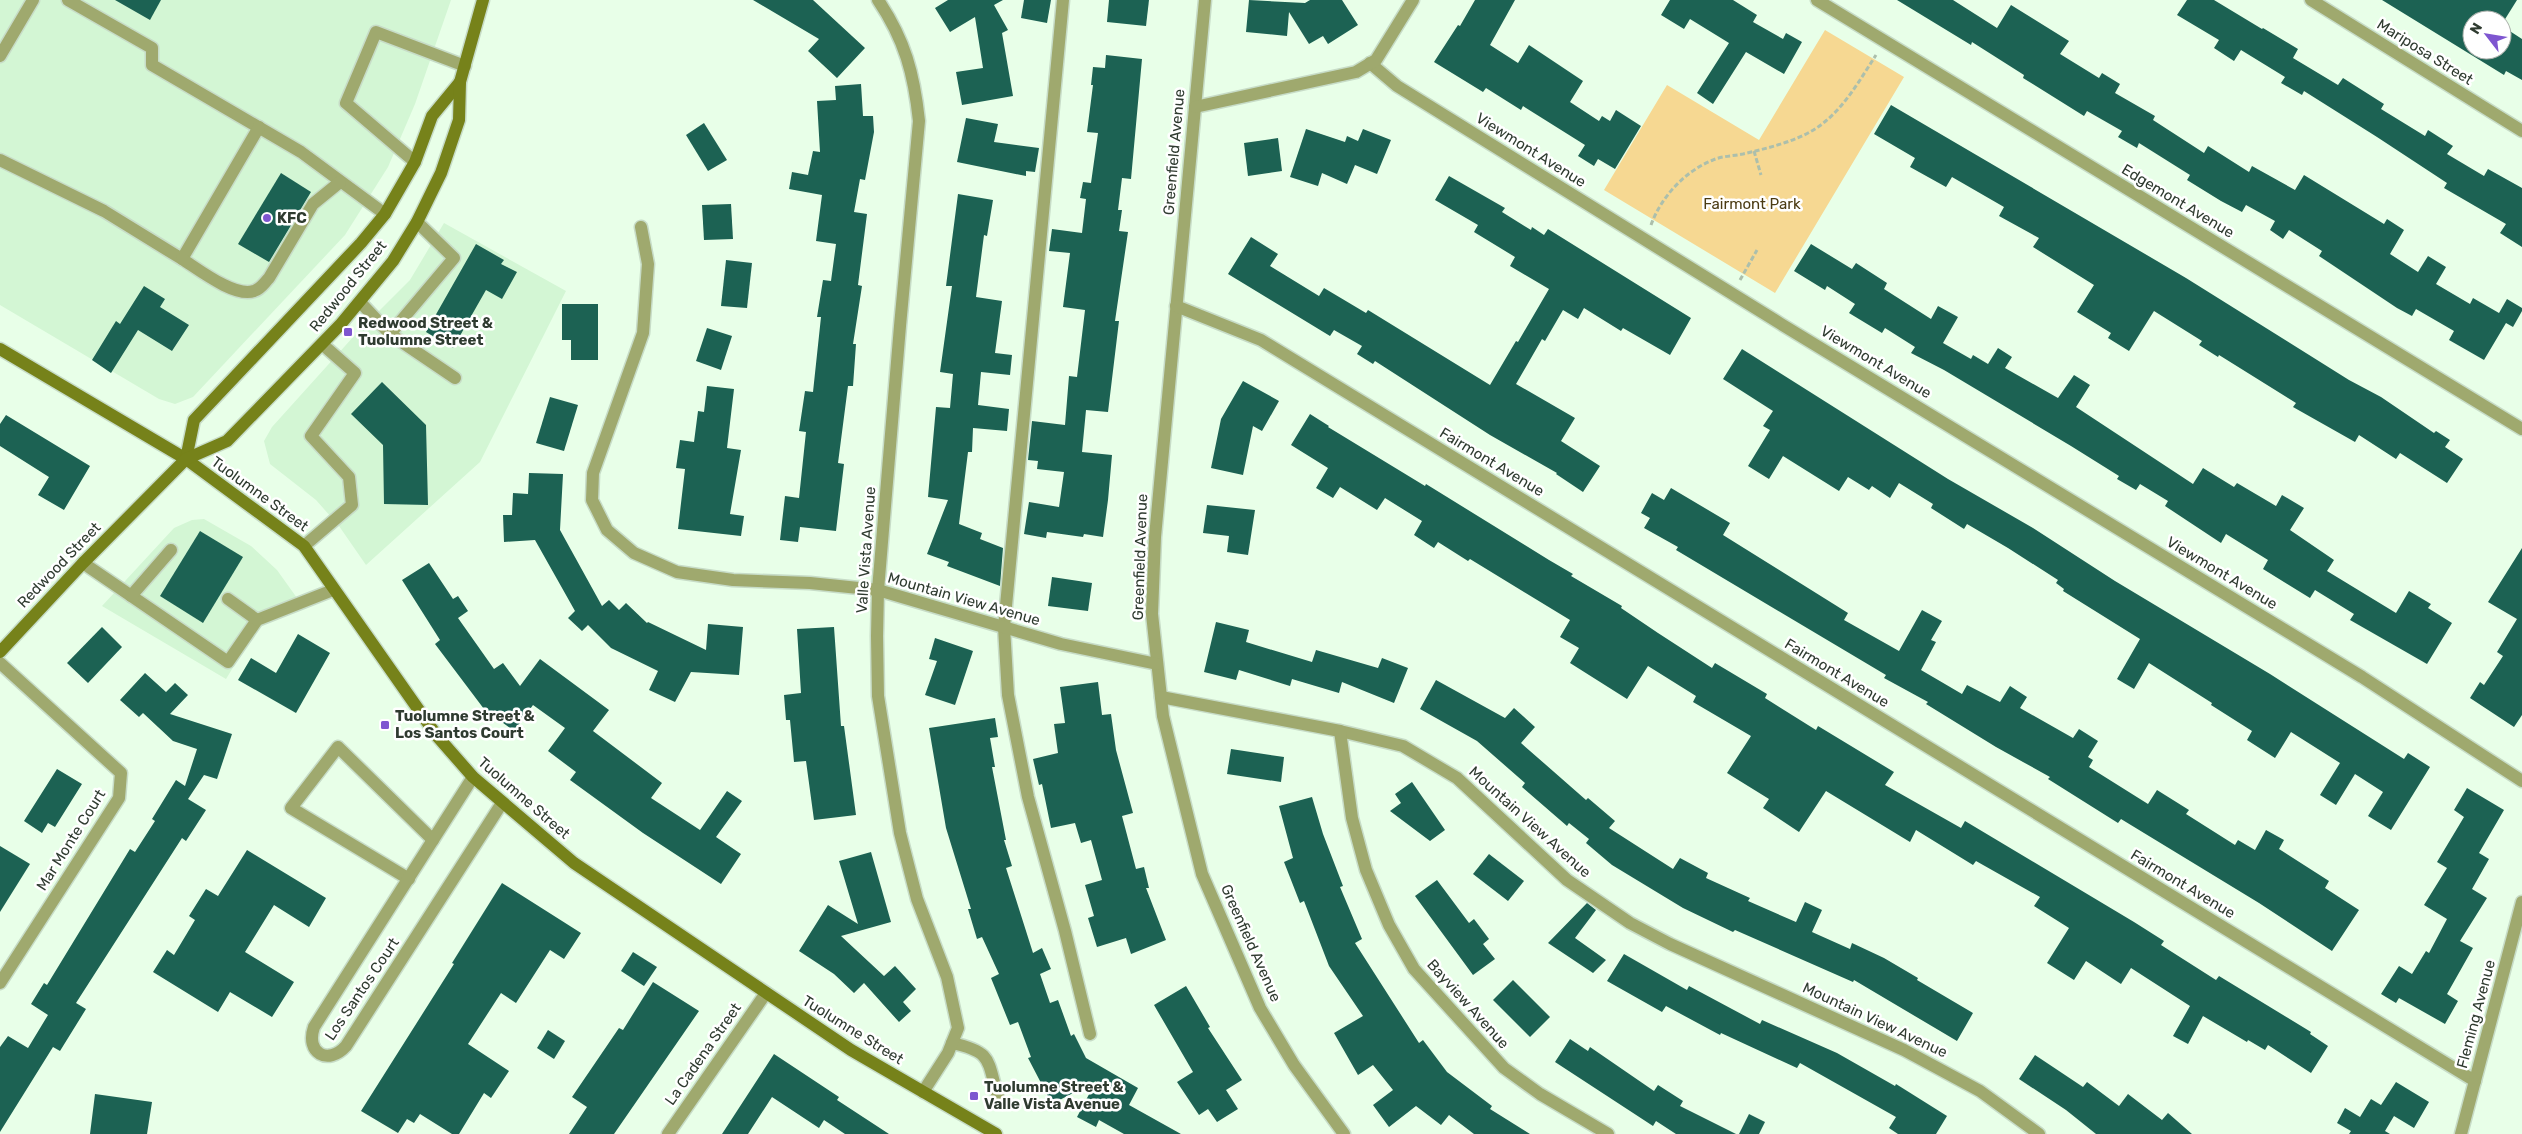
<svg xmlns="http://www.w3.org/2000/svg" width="2522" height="1134" viewBox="0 0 2522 1134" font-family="Rubik,sans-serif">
<rect width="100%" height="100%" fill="#e8ffe8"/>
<!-- built -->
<g fill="#d3f6d4">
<polygon points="0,0 451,0 415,104 388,167 345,235 193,397 175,404 159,399 0,305"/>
<polygon points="444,223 566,291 480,462 366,565 339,526 316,500 270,464 264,441 272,427 354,336 410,280"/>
<polygon points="204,519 251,546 277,570 302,605 257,628 226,679 102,606 174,528 192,520"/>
</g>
<!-- green -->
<polygon fill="#f6d892" points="1825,30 1904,77 1775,293 1604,190 1667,85 1759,140"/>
<!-- building -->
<g fill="#1c6253">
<polygon points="115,0 161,0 150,20"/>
<polygon points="753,0 813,0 865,48 837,78 808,51 819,39"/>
<polygon points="948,0 1003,0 994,5 1008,30 1002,33 1013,96 962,105 956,72 983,68 975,17 950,32 935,8"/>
<polygon points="1024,0 1051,0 1047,23 1021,18"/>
<polygon points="1109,0 1149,0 1146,26 1107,22"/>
<polygon points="1249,0 1305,3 1310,0 1342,0 1358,25 1328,44 1323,36 1309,44 1289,12 1287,36 1246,32"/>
<polygon points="1475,0 1515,0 1490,45 1518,63 1529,45 1583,81 1570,102 1599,121 1602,116 1610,121 1616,110 1641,126 1615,169 1598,159 1594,166 1578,156 1585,145 1523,106 1521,110 1486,88 1483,92 1434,62 1458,25 1460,26"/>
<polygon points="1670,0 1733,0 1757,15 1753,22 1783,39 1786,33 1802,42 1784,74 1746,52 1713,104 1697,93 1729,43 1690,19 1684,29 1661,15"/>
<polygon points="1897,0 1953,0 1997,28 2011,5 2069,41 2060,54 2099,78 2102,73 2120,84 2115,93 2155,116 2153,120 2204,153 2208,146 2249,172 2252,166 2295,190 2304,175 2384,224 2387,219 2404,230 2390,254 2418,272 2428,256 2446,267 2436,284 2470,304 2473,298 2499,313 2507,299 2522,308 2522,311 2513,327 2506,323 2484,360 2449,340 2454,331 2416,309 2412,316 2397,308 2319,256 2322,251 2289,230 2283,239 2270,230 2275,221 2246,205 2242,212 2221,201 2187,180 2190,175 2139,143 2137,148 2118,137 2122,131 2087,111 2084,116 2023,78 2024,75 1972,42 1971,45"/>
<polygon points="2187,0 2214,0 2262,29 2263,28 2298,49 2293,58 2338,85 2343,78 2384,104 2381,109 2425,136 2428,130 2453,146 2447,154 2484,176 2488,169 2522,188 2522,247 2500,233 2506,224 2444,188 2447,183 2377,137 2304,91 2302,95 2281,83 2285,77 2241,50 2234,61 2214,48 2219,40 2177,15"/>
<polygon points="2382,0 2517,0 2502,24 2502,20 2472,20 2472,50 2502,50 2502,26 2522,39 2522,80 2506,71 2504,75"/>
<polygon points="1106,55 1142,59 1131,179 1122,178 1118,210 1122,210 1119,231 1128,232 1115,321 1119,321 1108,412 1086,410 1082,452 1112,455 1108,500 1103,537 1084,534 1083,537 1047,532 1046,538 1024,534 1029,502 1059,507 1064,472 1037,469 1038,461 1028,460 1032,421 1065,425 1069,376 1077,377 1085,310 1063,307 1070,253 1049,251 1052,229 1082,233 1086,199 1080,198 1083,182 1091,183 1098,133 1087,132 1093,85 1091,85 1093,67 1105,68"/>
<polygon points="861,84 863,116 873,116 874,132 865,180 860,179 854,212 867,214 858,285 862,286 853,344 856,344 853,386 848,386 838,463 844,464 836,531 800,527 798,542 780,540 785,496 799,498 806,432 799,431 805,391 813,392 821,317 817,317 823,280 831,281 836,244 816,241 822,195 789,189 792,172 808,175 813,151 820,152 817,101 836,100 835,86"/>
<polygon points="1891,105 2186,278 2349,380 2381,397 2434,433 2436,431 2450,440 2445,447 2463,459 2447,483 2400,453 2396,459 2359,435 2355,442 2293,407 2296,403 2219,355 2218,357 2199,345 2202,341 2154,311 2129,351 2108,338 2111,333 2077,312 2094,285 2033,247 2039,238 1999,216 2004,207 1952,177 1946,187 1910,167 1915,158 1874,134"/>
<polygon points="966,118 998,124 994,142 1039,148 1035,172 1026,171 1026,176 957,162"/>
<polygon points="704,123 727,160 708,171 686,135"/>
<polygon points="1306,129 1345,142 1347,136 1358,141 1363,129 1391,140 1377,174 1355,165 1347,184 1322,173 1318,186 1290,177"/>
<polygon points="1278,138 1282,171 1248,176 1244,143"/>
<polygon points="281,173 311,192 269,262 238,244"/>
<polygon points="1449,176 1505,208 1502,212 1531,230 1532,227 1544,235 1548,229 1691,318 1670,355 1623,328 1621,331 1584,308 1578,319 1563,310 1545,341 1542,339 1516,384 1575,418 1561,441 1600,466 1583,492 1556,474 1557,473 1490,435 1375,361 1373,364 1357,354 1362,346 1334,330 1330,336 1228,274 1251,237 1278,254 1270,266 1319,296 1324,288 1366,313 1368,310 1490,385 1516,341 1518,342 1549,289 1510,266 1515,257 1474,232 1478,225 1435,200"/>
<polygon points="958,194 993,200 987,236 984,235 976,297 1002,301 995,353 1012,355 1010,375 981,372 978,405 1009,409 1007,431 973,428 972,452 968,452 959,524 982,533 980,539 1003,548 1000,586 947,566 949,562 927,554 948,500 928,497 936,407 950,408 953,374 940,372 952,286 946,286"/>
<polygon points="731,204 733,239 704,240 702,205"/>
<polygon points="476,244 504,260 501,264 517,272 502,299 486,290 453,348 426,332"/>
<polygon points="1811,244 1852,269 1856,263 1887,283 1884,289 1931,319 1938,306 1958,317 1943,343 1971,359 1973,355 1988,364 1998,348 2012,357 2005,368 2058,398 2074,375 2090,385 2076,407 2193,484 2203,468 2234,487 2237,483 2276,506 2282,495 2304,508 2290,530 2334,560 2327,571 2396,613 2409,591 2431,604 2428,608 2452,623 2427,664 2350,620 2354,614 2315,590 2310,598 2263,569 2268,560 2226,534 2221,543 2165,506 2168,501 2140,484 2136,490 2117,479 2119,476 2071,446 1944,370 1911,353 1915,347 1885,328 1882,333 1849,313 1855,304 1827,286 1825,290 1794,271"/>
<polygon points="726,260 752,263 747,308 721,306"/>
<polygon points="144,286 165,299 160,307 189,325 172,351 138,330 111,373 92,360 116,321 120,324"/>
<polygon points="562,304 598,304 598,360 571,360 571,340 562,340"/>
<polygon points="707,328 732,336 721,370 696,361"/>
<polygon points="1742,349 1948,479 2033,528 2115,581 2270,674 2404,759 2408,753 2430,767 2391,830 2368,816 2383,792 2355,774 2336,805 2320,795 2340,763 2291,732 2275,758 2247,740 2252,731 2211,705 2212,703 2149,663 2134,689 2117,679 2140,639 2063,591 2064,589 2056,583 2058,580 2008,548 1967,524 1964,529 1931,508 1933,504 1899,483 1890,498 1872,486 1869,490 1848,477 1839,491 1783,456 1769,479 1748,466 1770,430 1763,426 1773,411 1723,379"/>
<polygon points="1243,381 1279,401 1262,431 1253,426 1243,475 1211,468 1221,419"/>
<polygon points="382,382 426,425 428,505 384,504 383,445 351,414"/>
<polygon points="707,386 734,389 727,448 741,450 730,514 744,516 741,536 678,529 685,469 676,468 680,440 694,442 698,411 704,412"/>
<polygon points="550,397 578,405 564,451 536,443"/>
<polygon points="1310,414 1329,426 1328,427 1425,486 1426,484 1549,560 1573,574 1571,576 1622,606 1621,608 1658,633 1712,668 1715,663 1767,694 1765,698 1816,730 1818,726 1894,772 1885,785 1961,828 1965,821 2134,922 2164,941 2161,945 2216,980 2219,976 2311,1032 2310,1034 2328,1046 2311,1073 2268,1045 2265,1050 2248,1040 2247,1042 2203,1016 2188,1044 2173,1036 2190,1006 2131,968 2121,984 2086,961 2074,980 2047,963 2069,928 2034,906 2040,897 1976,861 1973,865 1916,830 1910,842 1826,791 1799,832 1763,808 1769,799 1727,773 1751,736 1693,702 1696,696 1648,666 1627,699 1570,663 1579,648 1560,637 1570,620 1470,559 1468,561 1438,542 1434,548 1414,535 1422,521 1385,498 1377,510 1340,487 1333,498 1316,488 1328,468 1291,445"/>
<polygon points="6,415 90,466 64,510 38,495 49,477 0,446 0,424"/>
<polygon points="529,473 563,474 560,530 602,606 609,600 619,610 626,603 647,623 648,622 706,650 708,624 743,627 739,675 691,672 675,702 649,690 658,671 611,648 588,625 582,631 568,618 575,611 535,540 504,542 503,515 512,515 513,493 528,494"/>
<polygon points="1671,488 1730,523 1723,535 1848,613 1844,620 1899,651 1922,610 1942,621 1931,640 1936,642 1921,670 1962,694 1967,685 2000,702 2010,686 2027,697 2020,708 2073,738 2079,729 2098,741 2088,757 2093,760 2089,767 2148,804 2157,790 2189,810 2186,814 2235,845 2238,840 2255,850 2266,830 2284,840 2279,849 2329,881 2325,888 2359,910 2332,951 2259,903 2121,819 2118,823 2048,779 2050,777 1996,747 1926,704 1928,702 1884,678 1886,675 1676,550 1678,547 1644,528 1650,518 1641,513 1652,493 1664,500"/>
<polygon points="1207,505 1255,510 1248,555 1227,552 1229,536 1203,533"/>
<polygon points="200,531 243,557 203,623 160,596"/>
<polygon points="2522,548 2522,715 2514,727 2470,698 2480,682 2484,685 2503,656 2497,652 2517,619 2488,602"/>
<polygon points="429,563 453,599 458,596 468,611 458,618 494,669 503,663 520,686 540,659 609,710 593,731 662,783 651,798 700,830 727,791 742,801 716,837 741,854 721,884 643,833 570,780 576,772 548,751 565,728 533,705 514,731 484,709 435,644 440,640 402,580"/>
<polygon points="1052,577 1092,583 1088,611 1048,606"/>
<polygon points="1216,622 1249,630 1246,642 1312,662 1316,650 1378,668 1382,658 1408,668 1394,703 1342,682 1339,693 1292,679 1290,686 1239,670 1236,680 1204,672"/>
<polygon points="102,627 122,647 88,683 67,663"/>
<polygon points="834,627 841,726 844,726 856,815 814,820 806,761 794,762 790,720 786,720 784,695 801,693 797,629"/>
<polygon points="298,634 330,653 296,713 238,680 251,658 276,673"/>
<polygon points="935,638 973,651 955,705 925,695 937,661 929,659"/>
<polygon points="145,673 166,692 175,683 188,695 170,714 232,734 217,779 204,775 188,799 206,810 186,841 182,838 76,1003 86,1009 60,1051 53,1047 0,1132 0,1047 8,1036 28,1048 48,1015 31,1004 44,983 47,985 130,849 135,852 155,821 152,819 176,780 185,786 197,749 173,741 143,713 139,717 120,700"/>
<polygon points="1436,680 1505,718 1514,708 1535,727 1521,743 1586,800 1588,798 1615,821 1609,828 1673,869 1680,858 1708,873 1706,878 1750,898 1748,901 1796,922 1805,902 1822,910 1812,932 1850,949 1852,943 1884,958 1918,978 1917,980 1973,1013 1957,1041 1854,980 1853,982 1735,930 1733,932 1683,908 1612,865 1586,843 1589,839 1569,823 1567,826 1522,787 1525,783 1477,741 1420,709"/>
<polygon points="1098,682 1102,715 1111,714 1116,750 1133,813 1122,816 1136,869 1144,867 1149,888 1146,888 1166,940 1131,954 1126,938 1097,947 1088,918 1094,916 1085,885 1102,880 1091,840 1081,843 1075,823 1051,828 1042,784 1039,785 1033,759 1058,753 1054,724 1065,723 1060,687"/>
<polygon points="995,718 998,737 990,738 995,767 992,767 1006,840 1004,840 1012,866 1006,868 1033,953 1042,948 1051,969 1040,974 1050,1003 1058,1000 1071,1036 1074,1034 1086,1058 1138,1088 1129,1105 1181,1134 1124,1134 1099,1120 1096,1127 1077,1117 1096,1081 1052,1104 1028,1058 1031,1057 1018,1022 1010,1025 991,978 999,974 982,937 977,939 968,909 971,909 946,828 929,728"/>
<polygon points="1231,749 1284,757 1281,782 1227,774"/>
<polygon points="57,769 82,784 55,827 48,823 42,833 24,821"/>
<polygon points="1412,782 1445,830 1430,841 1390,811 1401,803 1395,794"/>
<polygon points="2467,788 2504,810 2479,853 2489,859 2472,889 2487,898 2460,941 2473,948 2447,994 2458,1001 2445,1024 2399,998 2396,1003 2381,994 2399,966 2412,974 2426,951 2429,953 2447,919 2424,905 2447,868 2437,862 2464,817 2454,810"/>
<polygon points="1312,797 1323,834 1343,886 1340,887 1362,939 1355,943 1419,1043 1423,1040 1447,1072 1492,1106 1490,1109 1530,1134 1474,1134 1449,1115 1441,1125 1416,1106 1389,1127 1373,1105 1393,1090 1373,1065 1358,1075 1334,1033 1363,1016 1329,966 1304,901 1300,903 1284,862 1293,858 1279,806"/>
<polygon points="0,846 30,864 0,912"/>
<polygon points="247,850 326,898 309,927 274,905 245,952 294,982 272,1017 230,992 218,1012 153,972 167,950 174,955 195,920 189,916 206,889 218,896"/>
<polygon points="871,852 891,922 841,936 884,976 895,966 916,989 903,1002 911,1011 899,1022 864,983 854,993 834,974 799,951 828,905 858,924 839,861"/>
<polygon points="1489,854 1524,881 1508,901 1473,874"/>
<polygon points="1437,880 1469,923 1474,919 1489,939 1483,944 1495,959 1473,975 1415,896"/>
<polygon points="502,883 581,933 564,959 550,950 516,1003 501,993 468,1044 509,1071 491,1098 484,1093 459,1134 452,1134 420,1114 414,1123 407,1119 398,1133 361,1111 454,964 452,963"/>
<polygon points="1587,903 1596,910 1575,938 1606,960 1593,973 1548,943"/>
<polygon points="633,952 657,967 644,986 621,971"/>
<polygon points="1624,954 1687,990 1689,986 1760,1024 1762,1020 1837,1053 1895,1086 1896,1084 1947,1116 1936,1134 1898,1134 1889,1128 1896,1117 1800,1063 1797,1068 1721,1033 1720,1035 1666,1006 1662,1012 1607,981"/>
<polygon points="1513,980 1550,1017 1530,1037 1493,1000"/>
<polygon points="653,982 699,1011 614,1134 569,1134 587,1107 572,1097 619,1028 623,1030"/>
<polygon points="1186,986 1210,1027 1208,1028 1242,1080 1226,1090 1238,1109 1217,1122 1208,1109 1199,1115 1177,1082 1193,1072 1154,1005"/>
<polygon points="548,1030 565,1041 554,1059 537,1048"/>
<polygon points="1570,1039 1588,1051 1590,1047 1654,1091 1658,1085 1683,1101 1680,1106 1736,1134 1676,1134 1656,1121 1653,1126 1555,1062"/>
<polygon points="774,1054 839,1097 837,1100 889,1134 845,1134 824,1120 819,1128 772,1097 748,1134 722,1134"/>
<polygon points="2035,1055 2083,1087 2087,1082 2119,1106 2128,1094 2162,1120 2168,1113 2192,1134 2096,1134 2066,1110 2019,1079"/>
<polygon points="2396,1082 2429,1102 2414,1128 2394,1116 2385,1131 2390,1134 2349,1134 2351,1131 2337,1123 2345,1108 2360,1117 2371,1099 2381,1105"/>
<polygon points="95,1094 152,1102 147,1134 90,1134"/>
<polygon points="1749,1114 1765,1122 1759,1134 1739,1134"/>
</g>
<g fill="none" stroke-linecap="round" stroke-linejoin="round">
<!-- service casing -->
<g stroke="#c7dcc7" stroke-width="15">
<g id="service">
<polyline points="68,0 152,48 152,65 301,152 385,214"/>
<polyline points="1063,0 1004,627 1008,695 1028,797 1065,931 1090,1034"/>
<polyline points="0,56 33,0"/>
<polyline points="0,160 104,211 182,259 259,127"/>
<polyline points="415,162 346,103 376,32 465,66"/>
<path d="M182,259C198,269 235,298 254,291C261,289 264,283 269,278L313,204L340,182"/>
<polyline points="360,302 390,334 454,258 417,222"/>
<polyline points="390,334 455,378"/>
<polyline points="304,546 352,505 349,477 311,436 355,373 322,344"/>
<polyline points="83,563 228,662 257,620 333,590"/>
<polyline points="131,596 171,550"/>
<polyline points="228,599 257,620"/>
<polyline points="409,879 291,808 338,747 433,840"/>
<path d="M952,1043C993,1052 987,1060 998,1097"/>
</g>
</g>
<!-- minor casing -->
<g stroke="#c7dcc7" stroke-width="15">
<g id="minor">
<path d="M878,0C905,40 914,74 919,121L900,326L878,590L877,636L878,696L900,833L917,899L947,977L958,1028L948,1053L923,1092"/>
<polyline points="1205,0 1155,537 1152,614 1163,716 1202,874 1260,1008 1294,1065 1344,1134"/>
<polyline points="1817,0 2522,429"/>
<polyline points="2311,0 2522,131"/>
<polyline points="1370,63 1397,86 1781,324 2362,677 2522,781"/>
<polyline points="1195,107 1356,72 1376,60 1413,0"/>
<polyline points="641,227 648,264 643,333 593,473 592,500 607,530 634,553 677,572 733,580 810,583 878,590 1061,644 1157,664"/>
<polyline points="1176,306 1261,340 2475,1081"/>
<polyline points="0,663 121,773 119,798 0,983"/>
<polyline points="1161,697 1340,731 1403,746 1457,778 1567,880 1630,923 1670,944 1904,1050 1980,1091 2039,1134"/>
<polyline points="1340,731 1352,818 1366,870 1389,925 1414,969 1504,1068 1540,1094 1608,1134"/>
<path d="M473,777L314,1027C305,1053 328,1066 346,1046L502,803"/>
<polyline points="668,1134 766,993"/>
<polyline points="2461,1134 2522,902"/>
</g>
</g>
<!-- secondary casing -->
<g stroke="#c7dcc7" stroke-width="15">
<g id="secondary">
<polyline points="0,349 186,459 304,546 437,736 473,777 574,863 851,1050 996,1134"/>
<polyline points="186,459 194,420 361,243 385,214 415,162 432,116 460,82"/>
<polyline points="0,652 83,563 186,459 227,441 340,325 393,261 417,222 441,173 459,120 460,82 483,0"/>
</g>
</g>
<!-- path -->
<g stroke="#acbfac" stroke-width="3" stroke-dasharray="5 2.5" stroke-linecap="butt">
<polyline points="1754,151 1761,175"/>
<path d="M1651,225C1661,197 1685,171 1713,160C1722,156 1733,156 1743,154C1768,148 1794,142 1815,129C1843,111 1859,81 1876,55"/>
<polyline points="1740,280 1757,250"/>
</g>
<!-- service -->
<use href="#service" stroke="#9fa96e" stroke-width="12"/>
<!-- minor -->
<use href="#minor" stroke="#9fa96e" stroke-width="12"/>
<!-- secondary -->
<use href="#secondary" stroke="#76821a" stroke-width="12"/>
</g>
<!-- markers -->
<g fill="#7e56d0" stroke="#fff" stroke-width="2">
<circle cx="267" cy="218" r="5"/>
<rect x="343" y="327" width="10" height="10" rx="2.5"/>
<rect x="380" y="720" width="10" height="10" rx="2.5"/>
<rect x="969" y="1091" width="10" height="10" rx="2.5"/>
</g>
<g text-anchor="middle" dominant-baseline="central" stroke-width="5" stroke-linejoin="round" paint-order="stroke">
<!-- street labels -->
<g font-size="15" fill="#2f3b30" stroke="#fff">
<text transform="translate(2425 52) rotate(32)">Mariposa Street</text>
<text transform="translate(1531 150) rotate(32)">Viewmont Avenue</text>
<text transform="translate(1174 152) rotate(-85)">Greenfield Avenue</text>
<text transform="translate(2178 201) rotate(31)">Edgemont Avenue</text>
<text transform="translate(348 286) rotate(-51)">Redwood Street</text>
<text transform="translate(1876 362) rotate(31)">Viewmont Avenue</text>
<text transform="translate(1492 462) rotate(31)">Fairmont Avenue</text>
<text transform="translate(260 494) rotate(36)">Tuolumne Street</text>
<text transform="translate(866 550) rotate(-86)">Valle Vista Avenue</text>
<text transform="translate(1140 557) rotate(-88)">Greenfield Avenue</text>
<text transform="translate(59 565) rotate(-46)">Redwood Street</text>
<text transform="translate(2222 573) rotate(31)">Viewmont Avenue</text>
<text transform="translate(964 599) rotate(16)">Mountain View Avenue</text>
<text transform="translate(1837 673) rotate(31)">Fairmont Avenue</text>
<text transform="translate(524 798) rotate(41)">Tuolumne Street</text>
<text transform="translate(1530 822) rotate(42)">Mountain View Avenue</text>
<text transform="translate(71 840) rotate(-58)">Mar Monte Court</text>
<text transform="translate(2183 884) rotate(31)">Fairmont Avenue</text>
<text transform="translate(1251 943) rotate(66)">Greenfield Avenue</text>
<text transform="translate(362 989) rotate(-56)">Los Santos Court</text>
<text transform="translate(1468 1004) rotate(48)">Bayview Avenue</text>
<text transform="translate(2476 1014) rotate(-75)">Fleming Avenue</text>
<text transform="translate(1875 1020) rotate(25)">Mountain View Avenue</text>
<text transform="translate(853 1030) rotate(32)">Tuolumne Street</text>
<text transform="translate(703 1054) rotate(-55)">La Cadena Street</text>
</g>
<!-- park labels -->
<g font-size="15" fill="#4b3b13" stroke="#fff">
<text x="1752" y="204">Fairmont Park</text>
</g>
<!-- poi labels -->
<g font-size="15" font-weight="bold" fill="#2f3b30" stroke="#fff" text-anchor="start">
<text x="277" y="218">KFC</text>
<text x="358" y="323">Redwood Street &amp;<tspan x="358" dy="17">Tuolumne Street</tspan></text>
<text x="395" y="716">Tuolumne Street &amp;<tspan x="395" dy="17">Los Santos Court</tspan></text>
<text x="984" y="1087">Tuolumne Street &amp;<tspan x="984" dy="17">Valle Vista Avenue</tspan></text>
</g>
</g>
<!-- north arrow -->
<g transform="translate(2487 35) rotate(301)"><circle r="24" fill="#ffffff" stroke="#acb1ac"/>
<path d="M0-4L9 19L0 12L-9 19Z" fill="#7e56d0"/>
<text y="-8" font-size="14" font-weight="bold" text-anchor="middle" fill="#2f3b30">N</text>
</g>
</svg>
